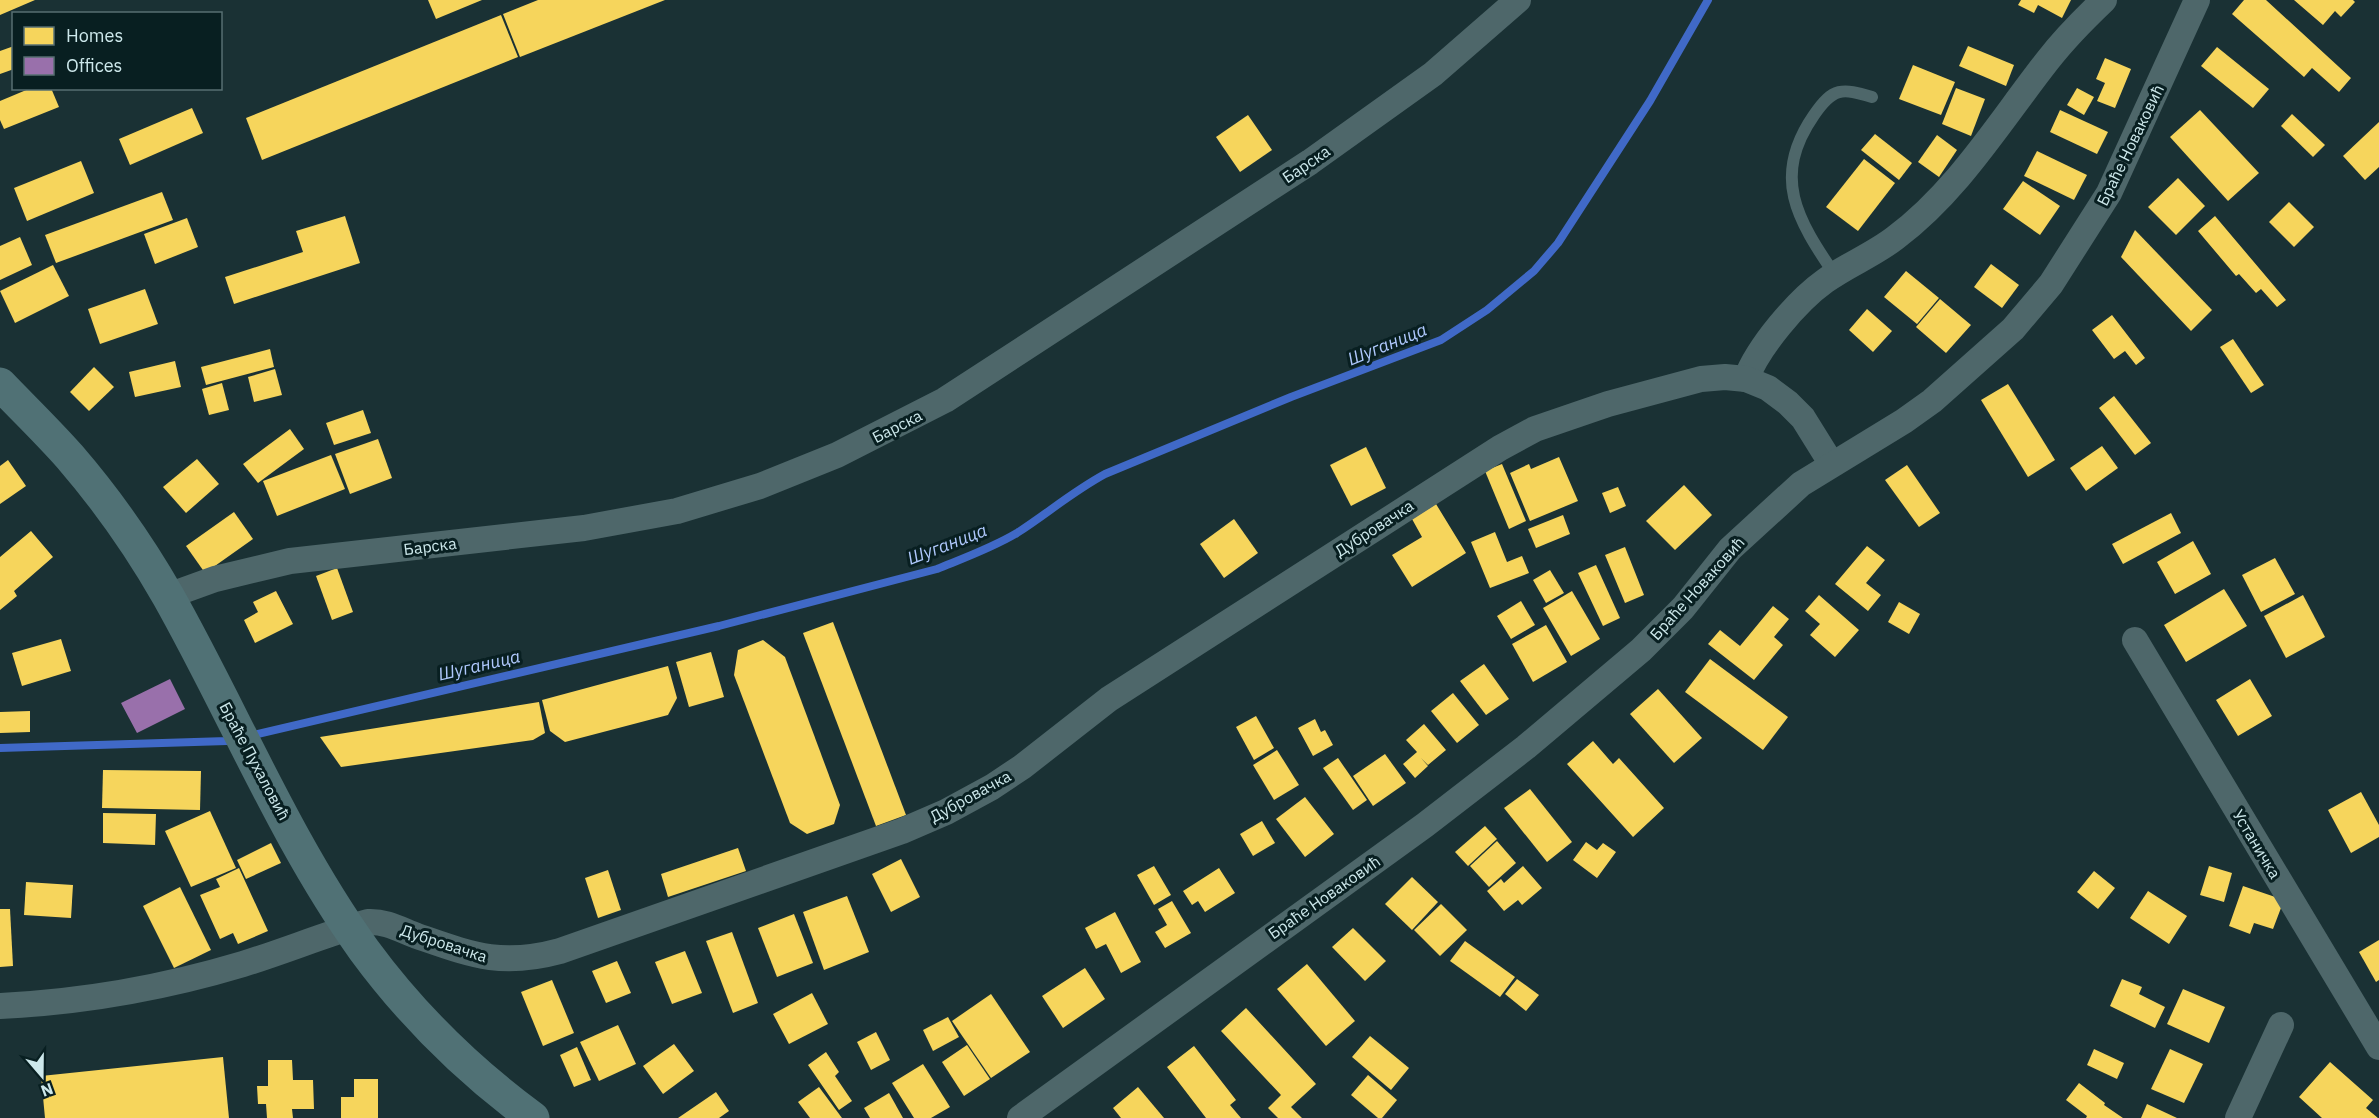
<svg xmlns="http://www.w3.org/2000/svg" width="2379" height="1118" viewBox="0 0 2379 1118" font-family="'IBM Plex Sans',sans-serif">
<rect width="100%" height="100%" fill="#1a3134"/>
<!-- homes -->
<g fill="#f6d55c">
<polygon points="0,0 35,0 0,15"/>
<polygon points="428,0 482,0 436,19"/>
<polygon points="538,0 665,0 520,57 503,14"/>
<polygon points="2021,0 2071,0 2062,18 2038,5 2034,13 2018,5"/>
<polygon points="2244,0 2266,0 2351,78 2339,92 2312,68 2304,77 2232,14"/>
<polygon points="2294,0 2353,0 2355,2 2341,17 2335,11 2323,25"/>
<polygon points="501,15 518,57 262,160 246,118"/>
<polygon points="14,46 14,69 0,74 0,51"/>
<polygon points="1968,46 2014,65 2006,86 1959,66"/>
<polygon points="2217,47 2269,89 2253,108 2201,66"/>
<polygon points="2105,58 2131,69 2115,108 2097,101 2105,83 2096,79"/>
<polygon points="1913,65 1955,82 1941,115 1899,99"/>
<polygon points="31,88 51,88 59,107 4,129 0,120 0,101"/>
<polygon points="1956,88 1985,99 1971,136 1942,124"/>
<polygon points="2077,88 2094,97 2084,115 2067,105"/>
<polygon points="192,108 203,133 130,165 119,139"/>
<polygon points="2060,110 2108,132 2097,154 2050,132"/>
<polygon points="2200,110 2259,173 2228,201 2170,137"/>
<polygon points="2292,114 2325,145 2313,157 2281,126"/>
<polygon points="1248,115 1272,150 1240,172 1216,137"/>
<polygon points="2379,122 2379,167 2365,180 2343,156"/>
<polygon points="1875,134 1912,163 1899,180 1861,150"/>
<polygon points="1937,135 1957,150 1939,177 1918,162"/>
<polygon points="2037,151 2087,175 2074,200 2024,176"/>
<polygon points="1864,159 1895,183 1858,231 1826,207"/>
<polygon points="81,161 94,193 27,221 14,188"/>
<polygon points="2178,178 2205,206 2176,235 2148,207"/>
<polygon points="2023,181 2060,206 2040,235 2003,209"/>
<polygon points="162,192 173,220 56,263 45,235"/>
<polygon points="2289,202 2314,227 2294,247 2269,222"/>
<polygon points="345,216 360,263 234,304 225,277 303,252 296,231"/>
<polygon points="2215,216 2286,300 2277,307 2261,289 2256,293 2239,274 2236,276 2198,231"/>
<polygon points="187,218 198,247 155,264 144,234"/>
<polygon points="2135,230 2212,310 2191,331 2121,257"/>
<polygon points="20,237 32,265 0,280 0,246"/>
<polygon points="1991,264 2019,285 2002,308 1974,287"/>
<polygon points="53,265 69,296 15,323 0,291"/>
<polygon points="1906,271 1939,298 1917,324 1884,297"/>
<polygon points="145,289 158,324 100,344 88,309"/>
<polygon points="1940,299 1971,325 1946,353 1916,327"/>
<polygon points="1867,309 1892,331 1873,352 1849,330"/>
<polygon points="2112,315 2145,358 2136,365 2125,351 2114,359 2092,330"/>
<polygon points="2233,339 2264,385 2251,393 2220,347"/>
<polygon points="270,349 274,367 206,385 201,367"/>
<polygon points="175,361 181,387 135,397 129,372"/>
<polygon points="94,367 114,387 89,411 70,392"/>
<polygon points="275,369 282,395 254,402 248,377"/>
<polygon points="222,383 229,410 209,415 202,389"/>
<polygon points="2008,384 2055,460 2028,477 1981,400"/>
<polygon points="2114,396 2151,443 2135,455 2099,408"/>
<polygon points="363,410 371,433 334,445 326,423"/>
<polygon points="290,429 304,449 258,483 243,464"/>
<polygon points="378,439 392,478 350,494 335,454"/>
<polygon points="2102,446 2118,468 2086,491 2070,468"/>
<polygon points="1366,447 1386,488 1351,506 1330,465"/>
<polygon points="331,455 345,489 277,516 263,481"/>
<polygon points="1559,457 1578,501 1530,521 1510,473 1529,464 1531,469"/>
<polygon points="197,459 219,484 186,513 163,487"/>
<polygon points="8,460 26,486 0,504 0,466"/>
<polygon points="1502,464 1526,521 1509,529 1485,471"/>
<polygon points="1907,465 1940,513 1919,527 1885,480"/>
<polygon points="1684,485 1712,515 1675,550 1646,521"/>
<polygon points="1618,487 1626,506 1610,513 1602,493"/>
<polygon points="1436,504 1466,553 1412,587 1392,555 1422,537 1412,519"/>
<polygon points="234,512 253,539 205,573 186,546"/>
<polygon points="2171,513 2181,533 2123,564 2112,544"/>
<polygon points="1563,515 1570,534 1536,548 1528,529"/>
<polygon points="1234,519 1258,553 1224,578 1200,544"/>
<polygon points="31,531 53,557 14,591 17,596 0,610 0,557"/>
<polygon points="1495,532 1507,562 1522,556 1529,573 1490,588 1471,542"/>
<polygon points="2193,541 2211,574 2175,594 2157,562"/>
<polygon points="1867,546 1885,560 1866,583 1881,595 1868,611 1835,584"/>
<polygon points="1625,547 1644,595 1625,603 1605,555"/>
<polygon points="2275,558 2295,594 2261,612 2242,575"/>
<polygon points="1596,565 1620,618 1603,626 1578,573"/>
<polygon points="337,568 353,612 332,620 316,576"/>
<polygon points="1550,570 1564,593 1546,603 1533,580"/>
<polygon points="2224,589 2247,626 2186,662 2164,625"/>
<polygon points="276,591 293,624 255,643 244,620 258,612 253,602"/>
<polygon points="1572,591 1600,639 1571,656 1543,608"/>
<polygon points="1819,595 1859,630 1835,657 1810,635 1820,624 1805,611"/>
<polygon points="2303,595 2325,637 2286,658 2264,616"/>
<polygon points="1521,601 1535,625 1511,639 1497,616"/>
<polygon points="1899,602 1920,614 1909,634 1888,622"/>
<polygon points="1773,606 1789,619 1774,637 1783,645 1754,680 1708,644 1720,630 1740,646"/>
<polygon points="833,622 906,815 876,826 803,633"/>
<polygon points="1546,625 1567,662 1533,682 1512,644"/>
<polygon points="61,639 71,671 22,686 12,653"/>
<polygon points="763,640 785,657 840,805 834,824 807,834 790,823 734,675 738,650"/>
<polygon points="711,652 724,697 689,707 676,662"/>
<polygon points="1710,659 1788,717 1763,750 1685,692"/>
<polygon points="1484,664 1509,699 1486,715 1460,681"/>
<polygon points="668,666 677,698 668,715 565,742 550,731 542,700"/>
<polygon points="2250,679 2272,716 2238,736 2216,700"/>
<polygon points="1658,689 1702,738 1674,763 1630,714"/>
<polygon points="1453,693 1479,725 1457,743 1431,711"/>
<polygon points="539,702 545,733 533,740 341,767 320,737"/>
<polygon points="30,711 30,732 0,733 0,712"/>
<polygon points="1256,716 1274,748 1254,760 1236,727"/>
<polygon points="1315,719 1321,732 1325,730 1333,745 1313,756 1298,728"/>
<polygon points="1424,724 1446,750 1428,765 1421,758 1428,766 1415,778 1403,764 1417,752 1406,740"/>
<polygon points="1593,741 1613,764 1619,758 1664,808 1633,837 1567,764"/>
<polygon points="1277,750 1299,785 1274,800 1253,765"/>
<polygon points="1385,754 1406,783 1373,806 1353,776"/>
<polygon points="1338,758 1367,800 1353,810 1323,768"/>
<polygon points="103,770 201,771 200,810 102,808"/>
<polygon points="1530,789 1572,842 1547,862 1504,808"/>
<polygon points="2361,792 2379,825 2379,837 2351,853 2328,810"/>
<polygon points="1305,797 1334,834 1305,857 1276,819"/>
<polygon points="210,811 236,868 191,887 165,831"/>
<polygon points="103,813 156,814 155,845 103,843"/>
<polygon points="1262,821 1275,843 1253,856 1240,834"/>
<polygon points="1485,826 1497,839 1468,866 1455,852"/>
<polygon points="1497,841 1516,863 1489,887 1470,866"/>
<polygon points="1586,842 1597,850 1603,843 1616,852 1597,878 1573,860"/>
<polygon points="271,843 281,863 246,879 237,860"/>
<polygon points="738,848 746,871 668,897 661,874"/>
<polygon points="901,859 920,897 891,912 872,874"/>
<polygon points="1154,866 1171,895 1154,905 1137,875"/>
<polygon points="1523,866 1542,888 1522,905 1518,900 1504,911 1487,891 1501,879 1504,883"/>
<polygon points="2209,866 2232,873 2224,902 2200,895"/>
<polygon points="239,868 268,931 238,944 233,933 220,939 200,895 220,887 216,879"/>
<polygon points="1219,868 1235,893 1205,912 1198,901 1192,905 1183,891"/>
<polygon points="608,870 621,910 598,918 585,878"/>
<polygon points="2094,871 2115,888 2098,909 2077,892"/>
<polygon points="1412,877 1438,902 1412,930 1385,904"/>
<polygon points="26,882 73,885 71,918 24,915"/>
<polygon points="2243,886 2284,900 2273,929 2254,923 2250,934 2229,926"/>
<polygon points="180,887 211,950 174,968 143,906"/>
<polygon points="2148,891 2187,916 2169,944 2130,918"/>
<polygon points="847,896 869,952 824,970 803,912"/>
<polygon points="1172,901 1191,933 1165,948 1155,932 1167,925 1158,909"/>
<polygon points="1441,904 1467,930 1440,956 1414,930"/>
<polygon points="0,909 10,909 13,966 0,967"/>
<polygon points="1115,912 1141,962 1121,973 1106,944 1096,949 1085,928"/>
<polygon points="794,914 813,963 777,977 758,928"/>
<polygon points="1353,928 1386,961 1365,981 1332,947"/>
<polygon points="732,932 758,1003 733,1013 706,941"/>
<polygon points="2379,940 2379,980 2376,982 2359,952"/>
<polygon points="1465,941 1515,977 1500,997 1450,961"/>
<polygon points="685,951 702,993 672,1004 655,962"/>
<polygon points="617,961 631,993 606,1003 592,971"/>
<polygon points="1307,964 1355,1021 1326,1046 1277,989"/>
<polygon points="1085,968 1105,999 1063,1028 1042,996"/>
<polygon points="1517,979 1539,995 1526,1011 1505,994"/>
<polygon points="2122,979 2142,987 2139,994 2165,1007 2155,1028 2110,1006"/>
<polygon points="552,980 574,1033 543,1046 521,992"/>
<polygon points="2183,989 2225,1007 2209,1043 2167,1024"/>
<polygon points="812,993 828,1024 789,1044 773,1014"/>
<polygon points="991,994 1030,1052 991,1078 952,1021"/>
<polygon points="1246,1008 1316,1084 1291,1107 1302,1118 1278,1118 1268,1108 1281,1095 1221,1031"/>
<polygon points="948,1017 959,1037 933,1051 923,1030"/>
<polygon points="618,1025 636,1064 599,1081 580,1042"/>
<polygon points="876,1032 890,1060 871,1070 857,1042"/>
<polygon points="1370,1036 1409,1068 1391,1090 1352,1057"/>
<polygon points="674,1044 694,1071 663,1094 643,1066"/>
<polygon points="967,1045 990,1079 964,1096 942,1062"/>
<polygon points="1194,1046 1236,1100 1230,1105 1241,1118 1206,1118 1167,1067"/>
<polygon points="577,1047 591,1080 574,1087 560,1055"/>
<polygon points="2094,1049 2124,1063 2117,1079 2087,1065"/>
<polygon points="2170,1049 2203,1064 2184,1103 2151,1089"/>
<polygon points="826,1052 839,1072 835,1076 852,1101 839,1110 808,1065"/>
<polygon points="223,1057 229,1118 45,1118 41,1076"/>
<polygon points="268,1060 292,1060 293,1080 313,1080 314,1109 292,1109 293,1118 267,1118 266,1104 258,1104 257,1086 268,1086"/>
<polygon points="2330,1062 2373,1100 2366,1108 2378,1118 2322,1118 2299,1097"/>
<polygon points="923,1064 950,1107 931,1118 914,1118 892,1083"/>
<polygon points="1368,1075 1397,1100 1382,1118 1378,1118 1351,1095"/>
<polygon points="354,1079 378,1079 378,1118 341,1118 341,1097 354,1097"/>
<polygon points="2079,1083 2105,1103 2104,1105 2123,1118 2086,1118 2087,1116 2066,1100"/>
<polygon points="819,1087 842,1118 810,1118 798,1102"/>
<polygon points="1138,1087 1164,1118 1121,1118 1113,1108"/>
<polygon points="716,1092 729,1111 719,1118 678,1118"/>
<polygon points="889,1093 903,1118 870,1118 864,1108"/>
<polygon points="2147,1104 2177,1118 2141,1118"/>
</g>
<!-- offices -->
<polygon fill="#9970ab" points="170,679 185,709 137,733 121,703"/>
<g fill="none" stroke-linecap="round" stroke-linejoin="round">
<!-- stream -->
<g stroke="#4069c7" stroke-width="8">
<path d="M249,736L719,626L937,569C964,558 992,548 1017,533C1048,513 1072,492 1105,474L1291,397L1441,340L1487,310L1534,271L1558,243L1650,101L1708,0"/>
<polyline points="0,748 227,741 236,739"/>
</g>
<!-- lane -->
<path stroke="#4e676a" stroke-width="12" d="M1835,275C1797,219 1771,177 1814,115C1833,87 1842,88 1872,97"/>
<!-- street -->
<g stroke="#4e676a" stroke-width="26">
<path d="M1746,379C1758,347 1797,301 1825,281C1847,265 1873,255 1895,238C1958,191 2000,121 2048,60C2065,38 2084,19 2104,0"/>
<polyline points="168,596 215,579 290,561 584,528 677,511 760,486 837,455 945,400 1310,162 1433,74 1518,0"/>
<polyline points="2135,640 2379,1047"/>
<path d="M0,1006C83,1002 163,988 243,964C285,951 326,934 368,922C386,921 401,930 417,936C472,955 501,967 560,951L902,831L946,812L992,787L1022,767L1109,699L1500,448L1535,429L1608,404L1701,379L1725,377L1746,379L1768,388L1788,403L1803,418L1831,463"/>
<polyline points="1020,1118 1425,825 1526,747 1641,650 1683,608 1730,549 1801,484 1904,421 1932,401 2013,329 2051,284 2109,193 2197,0"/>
<polyline points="2238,1118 2281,1025"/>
</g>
<!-- secondary -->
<path stroke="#507175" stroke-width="33" d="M0,384C23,408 48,432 70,457C107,500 140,547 168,596C234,713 285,840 364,950C411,1014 469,1071 533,1118"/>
</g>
<g text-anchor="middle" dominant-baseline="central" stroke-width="6" stroke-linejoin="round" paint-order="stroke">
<!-- street labels -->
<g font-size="16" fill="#cde8eb" stroke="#081f21">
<text transform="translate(2130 145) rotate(-64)">Браће Новаковић</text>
<text transform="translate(1306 164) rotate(-34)">Барска</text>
<text transform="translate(897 426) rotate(-27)">Барска</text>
<text transform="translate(1374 528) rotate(-33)">Дубровачка</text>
<text transform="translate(430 546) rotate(-7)">Барска</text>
<text transform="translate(1697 588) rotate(-48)">Браће Новаковић</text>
<text transform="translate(255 761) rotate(62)">Браће Пухаловић</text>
<text transform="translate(970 796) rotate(-29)">Дубровачка</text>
<text transform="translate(2257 844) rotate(59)">Устаничка</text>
<text transform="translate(1324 897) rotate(-35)">Браће Новаковић</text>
<text transform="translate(444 943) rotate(18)">Дубровачка</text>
</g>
<!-- water labels -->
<g font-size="18" font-style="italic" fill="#afc8fc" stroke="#081f21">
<text transform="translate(1387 344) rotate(-22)">Шуганица</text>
<text transform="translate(947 544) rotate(-21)">Шуганица</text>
<text transform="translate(479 665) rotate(-13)">Шуганица</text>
</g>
</g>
<!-- legend -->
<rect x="12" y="12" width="210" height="78" fill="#081f21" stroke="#576f72" stroke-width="1.5"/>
<rect x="24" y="27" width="30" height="18" fill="#f6d55c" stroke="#576f72" stroke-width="1.5"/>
<text x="66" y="42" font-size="18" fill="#cde8eb">Homes</text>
<rect x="24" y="57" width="30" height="18" fill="#9970ab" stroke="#576f72" stroke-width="1.5"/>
<text x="66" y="72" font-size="18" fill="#cde8eb">Offices</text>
<!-- north arrow -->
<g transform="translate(42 1076) rotate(160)" stroke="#081f21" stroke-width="4.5" paint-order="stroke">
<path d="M0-4.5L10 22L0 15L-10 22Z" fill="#cde8eb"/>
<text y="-9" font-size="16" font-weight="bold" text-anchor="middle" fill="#cde8eb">N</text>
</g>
</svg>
